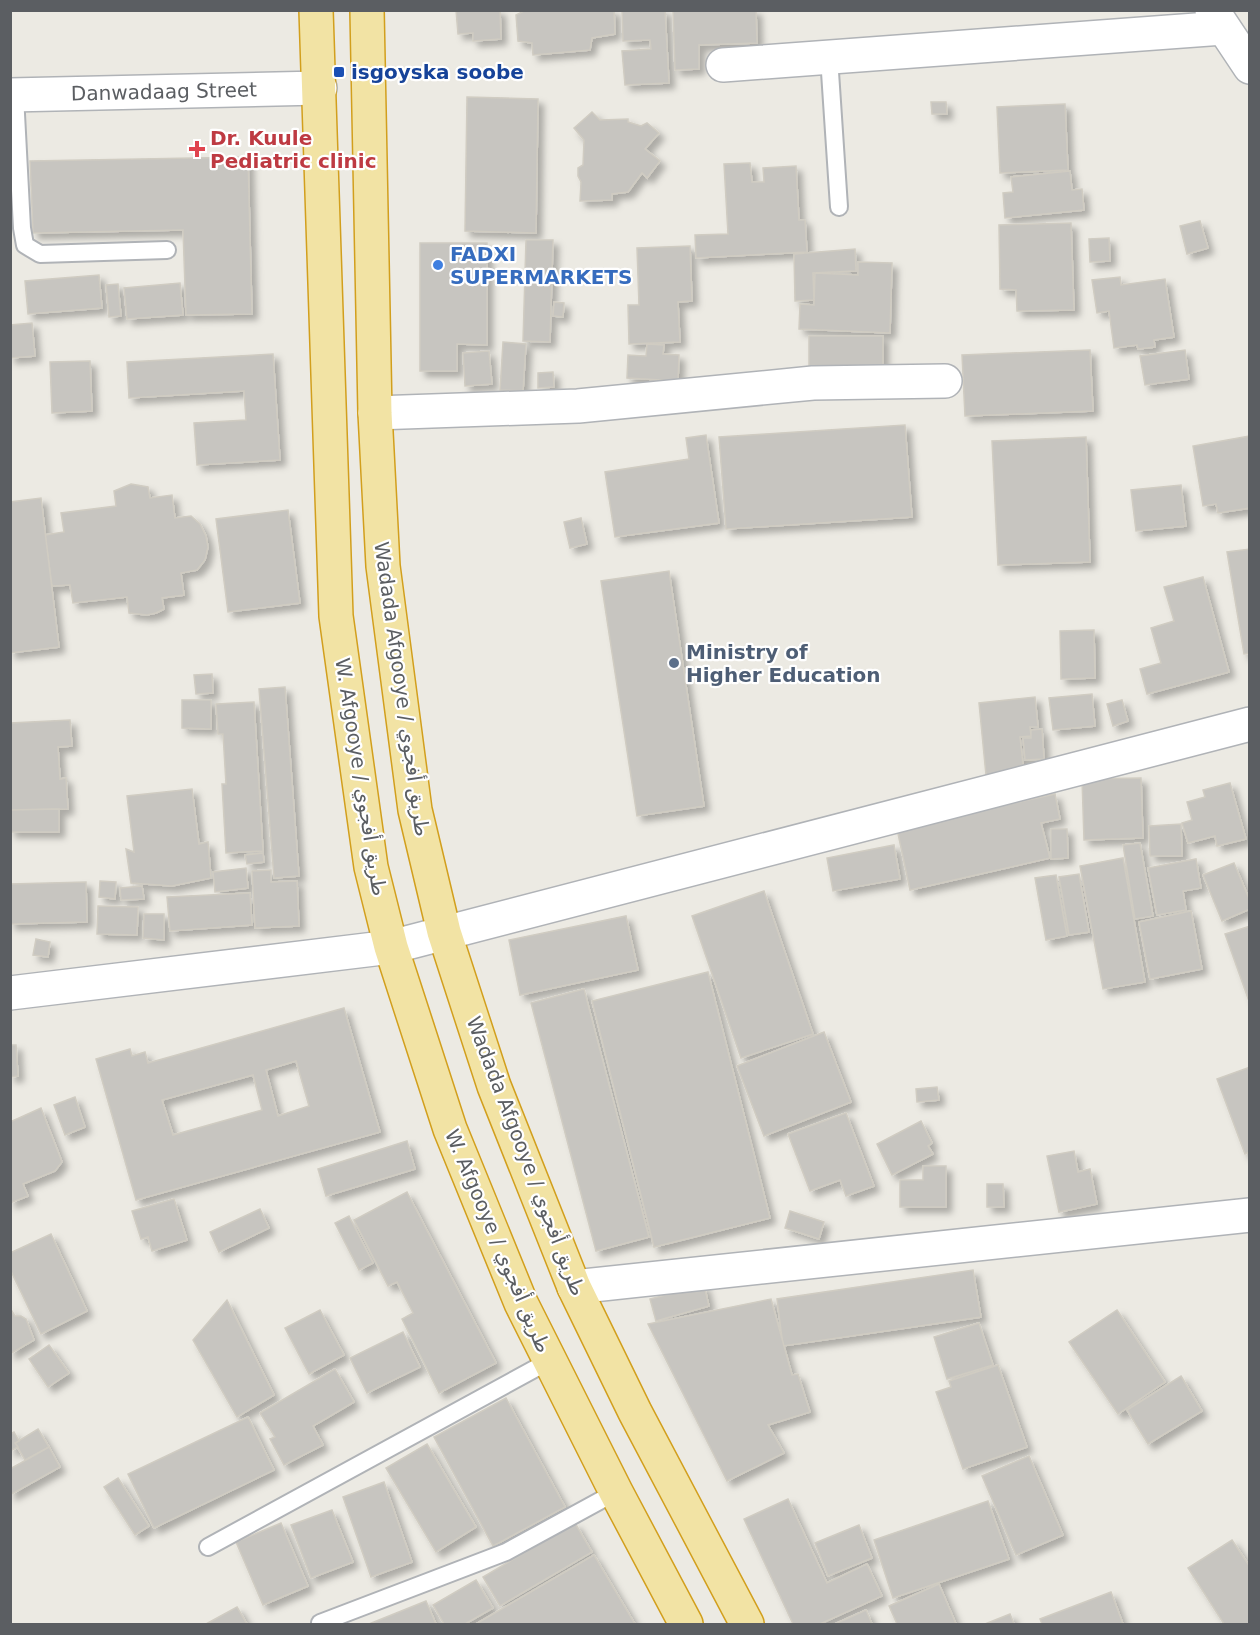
<svg xmlns="http://www.w3.org/2000/svg" width="1260" height="1635" viewBox="0 0 1260 1635" font-family="'DejaVu Sans','Noto Sans Arabic',sans-serif">
<defs>
<filter id="shadow"><feDropShadow dx="5.5" dy="5.5" stdDeviation="3" flood-color="#0004"/></filter>
</defs>
<rect width="100%" height="100%" fill="#eceae3"/>
<!-- building -->
<g fill="#c7c5c0" stroke="#d0ccc2" stroke-width="1.5" fill-rule="evenodd" filter="url(#shadow)">
<polygon points="456,10 500,10 501,39 473,41 473,33 458,34"/>
<polygon points="526,10 614,10 615,34 592,38 590,50 533,55 532,43 518,41 516,15"/>
<polygon points="622,10 665,10 669,83 625,85 622,51 651,49 650,40 623,41"/>
<polygon points="673,10 756,10 757,43 699,45 699,69 675,70"/>
<polygon points="467,97 538,99 536,233 465,231"/>
<polygon points="931,102 946,102 947,114 932,114"/>
<polygon points="1065,104 1068,170 1000,173 997,107"/>
<polygon points="592,112 600,120 628,119 628,122 641,126 647,123 659,133 645,149 660,161 647,178 642,173 628,192 612,194 612,200 580,201 581,182 578,176 578,168 583,165 584,140 574,128"/>
<polygon points="248,157 252,314 186,315 183,230 33,233 30,161"/>
<polygon points="750,163 752,182 764,182 763,168 796,166 799,220 805,220 807,252 696,258 695,235 728,234 724,164"/>
<polygon points="1070,171 1072,190 1082,189 1084,210 1005,218 1003,193 1013,192 1011,177"/>
<polygon points="1200,221 1208,248 1187,254 1180,226"/>
<polygon points="1071,223 1074,310 1017,311 1016,290 1000,289 999,225"/>
<polygon points="1109,238 1110,261 1090,262 1089,239"/>
<polygon points="526,240 553,240 550,342 523,341"/>
<polygon points="420,243 487,243 487,345 457,344 457,371 420,371"/>
<polygon points="690,246 692,301 678,302 680,342 629,344 628,305 639,305 637,248"/>
<polygon points="855,249 856,271 813,273 814,300 795,301 794,254"/>
<polygon points="858,262 892,263 890,333 799,329 800,304 814,305 815,273 858,275"/>
<polygon points="99,275 102,308 28,314 25,281"/>
<polygon points="1120,277 1121,285 1165,279 1174,337 1154,340 1155,347 1138,349 1137,345 1114,348 1109,311 1097,313 1092,280"/>
<polygon points="180,283 183,315 127,319 124,288"/>
<polygon points="118,284 121,316 109,317 106,285"/>
<polygon points="554,302 564,303 563,317 553,316"/>
<polygon points="32,323 35,356 10,358 10,325"/>
<rect x="809" y="336" width="74" height="35"/>
<polygon points="503,342 526,344 523,391 500,390"/>
<polygon points="647,344 664,345 663,354 679,355 678,381 627,378 628,355 646,356"/>
<polygon points="1090,350 1093,411 965,416 962,355"/>
<polygon points="1185,350 1189,379 1145,385 1140,356"/>
<polygon points="489,351 492,384 465,386 463,353"/>
<polygon points="273,354 280,460 197,465 194,423 246,420 244,391 129,398 127,362"/>
<polygon points="90,361 92,411 52,413 50,362"/>
<polygon points="553,372 554,387 538,388 538,373"/>
<polygon points="905,425 912,517 726,529 719,437"/>
<polygon points="706,435 719,523 615,537 605,472 689,459 686,438"/>
<polygon points="1250,436 1250,508 1218,513 1216,504 1203,506 1193,446"/>
<polygon points="1086,437 1090,562 998,565 992,441"/>
<polygon points="131,484 148,487 150,498 172,495 175,518 191,516 200,524 206,536 208,547 205,560 197,570 181,573 184,595 162,598 164,609 156,613 147,615 129,613 127,597 73,603 70,585 52,586 45,535 64,532 61,513 116,506 114,491"/>
<polygon points="1181,485 1186,526 1136,531 1131,490"/>
<polygon points="41,498 59,647 10,653 10,502"/>
<polygon points="288,510 300,603 228,612 216,519"/>
<polygon points="581,518 587,544 570,548 564,522"/>
<polygon points="1250,549 1250,653 1244,654 1227,552"/>
<polygon points="669,571 704,806 637,816 601,581"/>
<polygon points="1203,577 1229,672 1147,694 1140,669 1161,663 1151,628 1174,621 1164,587"/>
<polygon points="1094,630 1095,678 1061,679 1060,631"/>
<polygon points="212,674 213,693 196,694 194,675"/>
<polygon points="285,687 299,876 274,878 259,689"/>
<polygon points="1092,694 1095,726 1053,730 1049,698"/>
<polygon points="1035,697 1038,727 1030,727 1031,736 1020,737 1024,772 986,775 979,703"/>
<polygon points="182,700 211,700 211,729 182,728"/>
<polygon points="1122,700 1128,721 1113,726 1107,704"/>
<polygon points="254,702 263,851 226,853 222,784 226,784 223,734 218,734 216,704"/>
<polygon points="70,720 72,746 58,747 60,779 66,778 68,809 10,810 10,723"/>
<polygon points="1042,729 1044,759 1025,760 1023,738 1031,738 1031,730"/>
<polygon points="1141,778 1143,838 1084,840 1082,779"/>
<polygon points="1230,783 1246,839 1217,846 1215,836 1188,843 1182,823 1192,820 1187,802 1205,797 1203,790"/>
<polygon points="192,789 199,844 208,842 211,878 172,886 131,883 126,849 134,852 127,796"/>
<polygon points="1055,794 1060,819 1041,823 1050,858 910,890 897,829"/>
<polygon points="59,809 59,832 10,832 10,810"/>
<polygon points="1181,824 1182,856 1150,856 1149,826"/>
<polygon points="1051,829 1067,829 1068,858 1051,859"/>
<polygon points="1140,843 1153,916 1135,919 1123,845"/>
<polygon points="894,845 900,879 833,891 827,858"/>
<polygon points="263,853 264,862 247,864 245,855"/>
<polygon points="1123,858 1145,982 1103,989 1080,866"/>
<polygon points="1196,859 1201,888 1183,891 1186,910 1157,915 1148,868"/>
<polygon points="1234,863 1250,901 1250,909 1222,921 1203,875"/>
<polygon points="246,868 248,888 215,892 213,872"/>
<polygon points="271,870 271,882 297,881 299,926 255,928 252,871"/>
<polygon points="1079,874 1089,932 1069,935 1059,877"/>
<polygon points="1056,875 1067,936 1046,940 1035,878"/>
<polygon points="100,881 116,882 115,899 99,897"/>
<polygon points="86,882 87,922 10,924 10,884"/>
<polygon points="142,886 144,899 121,900 120,888"/>
<polygon points="764,891 813,1034 741,1058 692,916"/>
<polygon points="250,893 252,925 170,931 167,897"/>
<polygon points="98,906 138,907 137,935 97,934"/>
<polygon points="1191,911 1202,969 1150,979 1139,922"/>
<polygon points="144,914 164,914 164,940 143,938"/>
<polygon points="626,916 638,970 520,995 509,940"/>
<polygon points="1250,926 1250,1004 1225,934"/>
<polygon points="36,939 50,942 48,957 33,955"/>
<polygon points="708,972 770,1218 654,1247 592,1001"/>
<polygon points="584,989 649,1237 596,1251 531,1003"/>
<path d="M344,1008L380,1132L136,1200L96,1059L130,1049L132,1056L145,1052L148,1063ZM296,1061L309,1106L278,1116L266,1070ZM253,1075L262,1110L173,1135L162,1100Z"/>
<polygon points="824,1032 851,1102 764,1136 737,1066"/>
<polygon points="10,1045 16,1045 18,1076 10,1077"/>
<polygon points="1250,1067 1250,1152 1245,1154 1217,1079"/>
<polygon points="937,1087 939,1100 917,1102 916,1089"/>
<polygon points="75,1097 85,1127 65,1135 54,1105"/>
<polygon points="41,1108 62,1162 55,1171 23,1184 28,1196 10,1203 10,1122"/>
<polygon points="846,1113 874,1186 846,1196 840,1180 810,1191 788,1134"/>
<polygon points="921,1121 932,1143 928,1146 933,1154 892,1175 877,1144"/>
<polygon points="407,1141 415,1169 326,1196 318,1169"/>
<polygon points="1074,1151 1078,1172 1090,1169 1097,1204 1059,1212 1047,1156"/>
<polygon points="923,1166 946,1166 946,1207 900,1207 900,1180 923,1180"/>
<polygon points="987,1184 1003,1184 1004,1207 987,1207"/>
<polygon points="407,1192 496,1363 439,1393 402,1319 413,1313 397,1282 388,1286 354,1220"/>
<polygon points="174,1199 187,1240 152,1251 148,1237 141,1239 132,1211"/>
<polygon points="260,1209 269,1228 219,1252 210,1232"/>
<polygon points="790,1211 824,1222 819,1239 785,1228"/>
<polygon points="349,1216 373,1263 359,1270 335,1223"/>
<polygon points="51,1234 87,1311 41,1334 10,1269 10,1253"/>
<polygon points="973,1270 981,1317 783,1346 777,1299"/>
<polygon points="704,1285 709,1306 656,1321 650,1299"/>
<polygon points="771,1299 792,1375 798,1374 810,1412 768,1425 784,1453 727,1481 648,1324"/>
<polygon points="227,1300 274,1395 237,1417 193,1340"/>
<polygon points="10,1308 15,1316 21,1316 26,1319 34,1340 10,1354"/>
<polygon points="320,1310 344,1355 309,1374 285,1328"/>
<polygon points="1117,1310 1165,1382 1118,1414 1069,1342"/>
<polygon points="979,1323 993,1365 947,1379 934,1337"/>
<polygon points="403,1332 420,1367 367,1393 350,1358"/>
<polygon points="49,1345 69,1373 48,1387 29,1359"/>
<polygon points="998,1365 1027,1447 963,1469 936,1392 951,1387 949,1381"/>
<polygon points="335,1369 354,1402 313,1426 323,1445 284,1465 270,1439 275,1437 260,1413"/>
<polygon points="1181,1376 1202,1411 1148,1444 1127,1410"/>
<polygon points="506,1398 565,1507 493,1546 434,1437"/>
<polygon points="248,1417 274,1470 154,1528 128,1474"/>
<polygon points="38,1429 49,1447 25,1460 15,1443"/>
<polygon points="14,1432 19,1441 15,1443 18,1447 10,1451 10,1434"/>
<polygon points="427,1444 476,1527 436,1552 386,1468"/>
<polygon points="49,1447 60,1467 10,1495 10,1469"/>
<polygon points="1029,1456 1063,1535 1016,1555 982,1476"/>
<polygon points="118,1478 149,1526 135,1535 104,1487"/>
<polygon points="384,1482 412,1562 371,1577 343,1497"/>
<polygon points="788,1499 827,1583 867,1564 882,1596 820,1624 793,1624 744,1519"/>
<polygon points="988,1501 1009,1559 893,1598 874,1540"/>
<polygon points="332,1510 353,1562 311,1578 291,1525"/>
<polygon points="281,1523 308,1586 263,1605 236,1542"/>
<polygon points="575,1523 592,1552 500,1606 483,1577"/>
<polygon points="859,1525 872,1558 828,1576 815,1543"/>
<polygon points="1232,1540 1250,1567 1250,1624 1224,1624 1188,1568"/>
<polygon points="594,1555 635,1624 476,1624"/>
<polygon points="476,1580 493,1608 465,1624 444,1624 433,1605"/>
<polygon points="939,1584 956,1624 897,1624 889,1606"/>
<polygon points="1111,1592 1123,1624 1042,1624 1040,1619"/>
<polygon points="426,1601 436,1624 369,1624"/>
<polygon points="237,1607 247,1624 206,1624"/>
<polygon points="866,1610 872,1624 835,1624"/>
<polygon points="1010,1614 1014,1624 985,1624"/>
</g>
<g fill="none" stroke-linecap="round" stroke-linejoin="round">
<!-- service casing -->
<g stroke="#b0b3b7" stroke-width="20">
<g id="service">
<polyline points="829,57 839,207"/>
<polyline points="15,95 22,228 25,245 40,254 167,250"/>
<polyline points="208,1547 549,1361"/>
<polyline points="320,1623 506,1552 616,1492"/>
</g>
</g>
<!-- minor casing -->
<g stroke="#b0b3b7" stroke-width="36">
<g id="minor">
<polyline points="1212,10 1250,67"/>
<polyline points="723,65 1223,28"/>
<polyline points="375,413 578,406 813,383 945,381"/>
<polyline points="10,993 391,947 1250,724"/>
<polyline points="574,1287 1250,1215"/>
</g>
</g>
<!-- tertiary casing -->
<g stroke="#b0b3b7" stroke-width="36">
<g id="tertiary">
<path id="s1" d="M10,95L320,88"/>
</g>
</g>
<!-- trunk casing -->
<g stroke="#d29f1d" stroke-width="36">
<g id="trunk">
<polyline points="316,10 336,616 371,867 391,947 450,1129 521,1303 616,1492 686,1624"/>
<polyline points="367,10 375,413 383,566 415,810 444,932 494,1086 574,1287 635,1412 747,1624"/>
</g>
</g>
<!-- service -->
<use href="#service" stroke="#fff" stroke-width="16"/>
<!-- minor -->
<use href="#minor" stroke="#fff" stroke-width="33"/>
<!-- tertiary -->
<use href="#tertiary" stroke="#fff" stroke-width="33"/>
<!-- trunk -->
<use href="#trunk" stroke="#f2e3a4" stroke-width="33"/>
</g>
<!-- markers -->
<rect fill="#1a4fb4" stroke="#fff" stroke-width="2" x="333" y="66" width="12" height="12" rx="3"/>
<path fill="#e0444e" stroke="#fff" stroke-width="2" d="M194 140h6v6h6v6h-6v6h-6v-6h-6v-6h6z"/>
<circle fill="#3f7fe0" stroke="#fff" stroke-width="2" cx="438" cy="265" r="6"/>
<circle fill="#5c6f8a" stroke="#fff" stroke-width="2" cx="674" cy="663" r="6"/>
<g text-anchor="middle" dominant-baseline="central" stroke-width="4.5" stroke-linejoin="round" paint-order="stroke">
<!-- transit labels -->
<g font-size="20" font-weight="bold" fill="#164399" stroke="#fff" text-anchor="start">
<text x="351" y="72">isgoyska soobe</text>
</g>
<!-- street labels -->
<g font-size="20" fill="#5b5e62" stroke="#fff">
<text stroke="none"><textPath href="#s1" startOffset="154">Danwadaag Street</textPath></text>
<text transform="translate(402 689) rotate(82)">Wadada Afgooye / طريق أفجوي</text>
<text transform="translate(361 777) rotate(81)">W. Afgooye / طريق أفجوي</text>
<text transform="translate(526 1156) rotate(69)">Wadada Afgooye / طريق أفجوي</text>
<text transform="translate(498 1241) rotate(67)">W. Afgooye / طريق أفجوي</text>
</g>
<!-- health labels -->
<g font-size="20" font-weight="bold" fill="#be3a42" stroke="#fff" text-anchor="start">
<text x="210" y="138">Dr. Kuule<tspan x="210" dy="23">Pediatric clinic</tspan></text>
</g>
<!-- shop labels -->
<g font-size="20" font-weight="bold" fill="#366cbe" stroke="#fff" text-anchor="start">
<text x="450" y="254">FADXI<tspan x="450" dy="23">SUPERMARKETS</tspan></text>
</g>
<!-- service labels -->
<g font-size="20" font-weight="bold" fill="#4e5e75" stroke="#fff" text-anchor="start">
<text x="686" y="652">Ministry of<tspan x="686" dy="23">Higher Education</tspan></text>
</g>
</g>
<!-- border -->
<rect width="1260" height="1635" fill="none" stroke="#5b5e62" stroke-width="24"/>
</svg>
